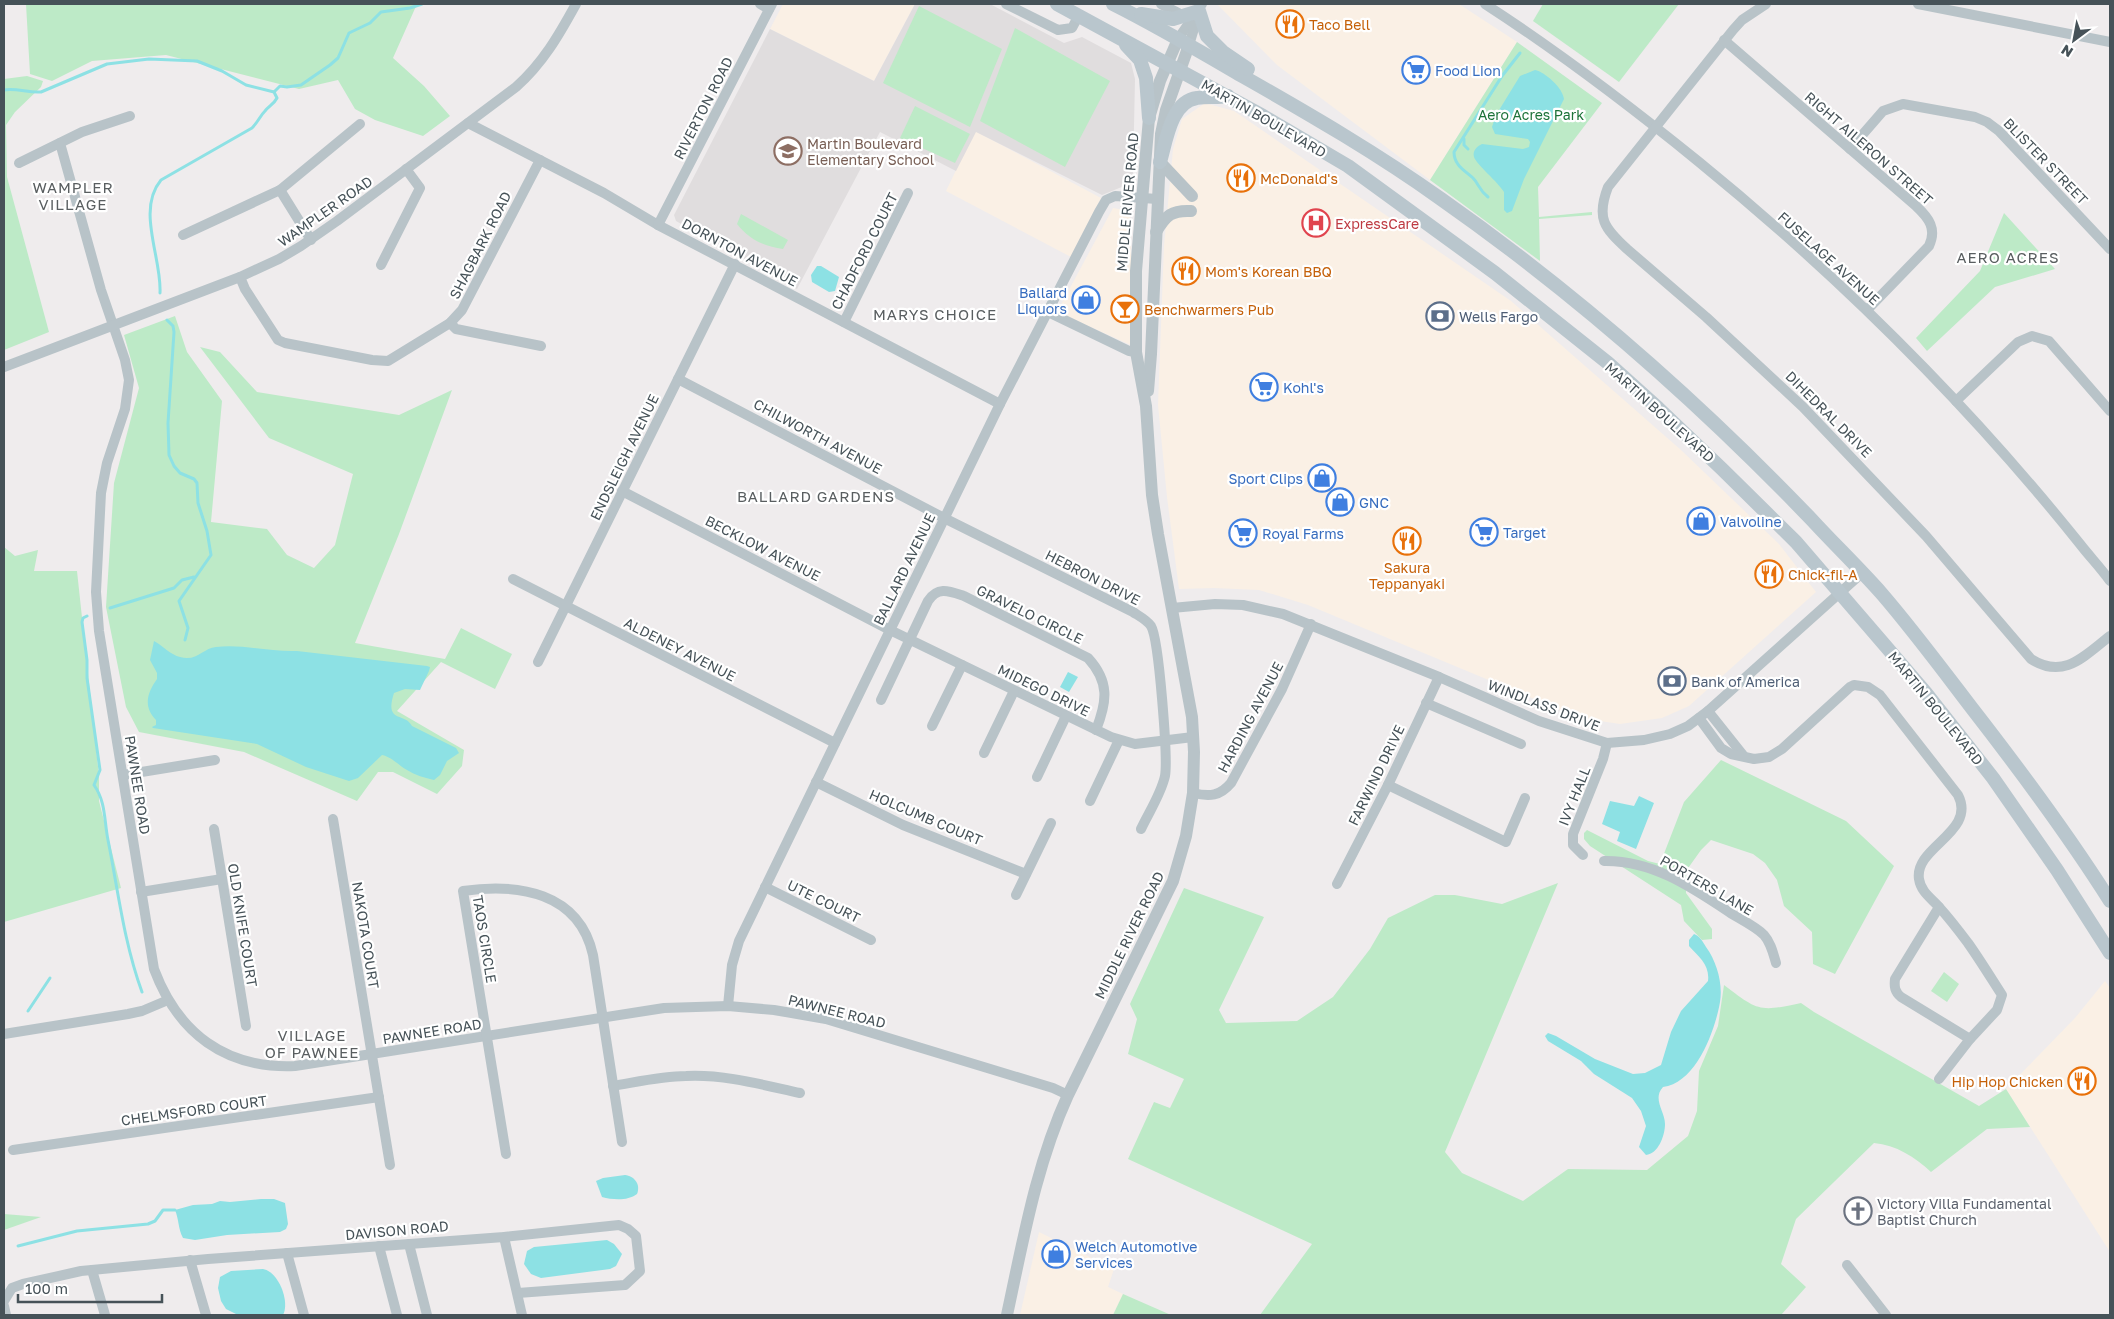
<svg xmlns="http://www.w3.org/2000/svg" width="2114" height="1319" viewBox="0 0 2114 1319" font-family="'Golos Text',sans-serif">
<rect width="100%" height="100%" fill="#efeced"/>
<!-- commercial -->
<g fill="#faf0e5">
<polygon points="783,4 915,4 874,81 770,29"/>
<polygon points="1217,4 1459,4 1517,42 1430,180 1277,65"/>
<polygon points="1205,103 1234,111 1511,301 1681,450 1779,544 1816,592 1689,706 1662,718 1620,724 1580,718 1308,605 1259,590 1214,588 1179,589 1167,497 1158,405 1164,246 1173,149 1182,119"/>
<polygon points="975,131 1101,198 1071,257 946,191"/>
<polygon points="1113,208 1130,211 1133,346 1057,312"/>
<polygon points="2105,981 2110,988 2110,1252 2006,1089 2075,1018"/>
<polygon points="1039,1232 1114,1269 1108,1287 1123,1294 1113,1315 1020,1315"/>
</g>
<!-- education -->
<polygon fill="#e0ddde" points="915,4 990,4 1064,43 1082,37 1131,63 1135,79 1133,173 1129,184 1102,195 976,132 956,171 880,132 797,289 676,221 674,215 770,29 874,81"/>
<!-- green -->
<g fill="#bdeac7">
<polygon points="26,4 417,4 393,58 424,86 450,116 423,136 375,120 355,109 338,80 299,89 166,55 92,61 52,81 30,74"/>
<polygon points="1543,4 1679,4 1619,82 1533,21"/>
<polygon points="919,6 1002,49 970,127 883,83"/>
<polygon points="1015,28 1110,81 1065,167 980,121"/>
<polygon points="1517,42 1602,103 1538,187 1539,217 1592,212 1592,215 1539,219 1540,261 1430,180"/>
<polygon points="27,76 43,81 41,87 15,112 6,125 7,177 49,332 4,350 4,79"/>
<polygon points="915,106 970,134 955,163 900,138"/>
<polygon points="2004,213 2055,269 1995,287 1927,351 1916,338 1980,271"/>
<path d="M741,214L788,240L783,249C763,246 750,240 737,224Z"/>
<polygon points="175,316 187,352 222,401 211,522 267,529 287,555 314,568 335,545 353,474 269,438 200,347 220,352 257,392 399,415 452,390 399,534 355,643 445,659 461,628 512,654 495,689 441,662 397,711 464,750 462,766 437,794 393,772 378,772 357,801 244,752 139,732 126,707 106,607 114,483 139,388 124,335"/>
<polygon points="4,547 15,556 38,550 34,571 77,571 99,776 99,801 121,888 4,922"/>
<polygon points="1721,760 1846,821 1894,866 1835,974 1813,964 1812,932 1784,906 1777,880 1765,863 1753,854 1711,840 1701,850 1686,871 1686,893 1712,929 1712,939 1702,940 1684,921 1681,905 1590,846 1584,839 1584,833 1587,830 1648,861 1660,864 1684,802"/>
<path d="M1558,883L1445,1152L1462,1173L1523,1201L1568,1169L1647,1170L1688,1136L1697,1111L1699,1071L1718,1026L1724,985C1758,1011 1759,1012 1801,1003L1814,1012L1979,1106L2006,1089L2030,1127L1987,1129L1931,1172C1915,1157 1896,1145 1874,1143L1796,1219L1781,1264L1806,1287L1781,1315H1260L1312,1244L1128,1159L1154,1102L1170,1108L1184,1079L1128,1054L1137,1019L1130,1004L1184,888L1264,917L1219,1010L1226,1023L1297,1021L1333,997L1370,949L1388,918L1435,895H1455L1502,904Z"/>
<polygon points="1944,972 1959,984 1947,1002 1931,991"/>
<polygon points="4,1214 41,1217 4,1230"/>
<polygon points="1123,1294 1171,1315 1113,1315"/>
</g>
<!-- water -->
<g fill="#8de1e4">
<path d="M1535,70C1545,72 1563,88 1564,99L1524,179L1512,211L1507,213L1504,210V192C1498,182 1476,164 1474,157C1472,150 1478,146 1482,144L1523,149L1529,147L1530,142L1528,139L1495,134L1492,127L1496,115L1520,76Z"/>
<polygon points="817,266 821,266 839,277 835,291 829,292 812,282 811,275"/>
<path d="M154,641C163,646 171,655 180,657C197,662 203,648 216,647C243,644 270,652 297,651L427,666L430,667L429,671L420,690L405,689L394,693C384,724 405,712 412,726L456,748L459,753L447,761L440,775L434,780C425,778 415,775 407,770C398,765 392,757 382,755L358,778L349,781L306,767L257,744L153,728L152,727L156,725V720C143,707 147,693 157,679V673L150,660Z"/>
<polygon points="1068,672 1078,677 1069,692 1060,687"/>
<polygon points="1639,796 1654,803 1636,849 1617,841 1620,832 1602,824 1610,801 1634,806"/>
<path d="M1694,934C1700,936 1703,942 1706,947C1717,962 1723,984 1720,1002C1715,1031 1696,1083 1663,1087C1652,1099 1665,1111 1665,1124C1665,1136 1658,1154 1646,1155L1639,1147L1646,1126L1641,1111L1632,1098L1594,1074L1581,1061L1548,1041L1545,1036L1548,1033L1556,1036L1595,1059L1633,1074L1645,1073L1661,1065L1671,1032L1681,1011L1708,981C1710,965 1699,957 1689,946V940Z"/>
<path d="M625,1175C634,1176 641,1184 637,1194C628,1201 613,1200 602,1197L596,1181L603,1178Z"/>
<path d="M261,1199H274L285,1203L288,1224L286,1229L280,1232L227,1235L195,1240L183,1238C178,1229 179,1219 175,1210L193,1205L212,1204L220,1201L230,1202Z"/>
<polygon points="607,1240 614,1244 622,1254 616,1266 610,1269 541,1278 531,1274 524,1264 527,1251 534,1247"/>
<path d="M263,1269C279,1272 290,1302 283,1315H238L226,1309L221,1301L218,1288L220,1277L231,1271Z"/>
</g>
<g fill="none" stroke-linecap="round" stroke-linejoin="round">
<!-- stream -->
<g stroke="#8de1e4" stroke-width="3">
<path d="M4,90C17,88 28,93 41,92L107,64L149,59L197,61L222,71L246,85L274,92L277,98C274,104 269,106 265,111C260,116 258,122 252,128L161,180C136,210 162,258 160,293"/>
<polyline points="274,92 280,86 287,87 301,85 330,65 338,58 349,33 370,23 381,12 410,8 422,4"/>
<polyline points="1464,139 1464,145 1468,149"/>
<path d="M1488,197C1478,189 1479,184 1473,178C1464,170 1454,165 1454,152L1502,76L1520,53"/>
<polyline points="167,320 173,326 174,332 168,423 169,455 174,466 180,473 194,479 197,483 198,503 207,531 211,555 179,601 188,628 185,640"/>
<polyline points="110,608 174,588 182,580 194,577"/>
<path d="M87,616L83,618L82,622L87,660V678L100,770L94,785C106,802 104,820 108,840C118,890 124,943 142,992"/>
<polyline points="28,1011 50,978"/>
<polyline points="18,1246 77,1231 148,1224 155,1221 163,1210 175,1210"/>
</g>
<!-- minor -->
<g stroke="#b8c3c8" stroke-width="10">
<polyline points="760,4 769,9"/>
<polyline points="1006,4 1058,30 1072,28 1079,15"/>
<polyline points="1161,4 1184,16"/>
<path d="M1485,4C1559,52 1630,106 1699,162C1839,276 1967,403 2080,544C2090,557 2101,568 2110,581"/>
<path d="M1766,4L1742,20L1733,30L1608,187C1596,218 1604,228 1627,249L1706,317L1803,407L1926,536L2031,659C2064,680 2084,656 2110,636"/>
<polyline points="1918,4 2110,42"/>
<polyline points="1178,39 1202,4"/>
<path d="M1724,40L1916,206C1929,218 1937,229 1929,246L1867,310"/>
<polyline points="1189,45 1199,12"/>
<polyline points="468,123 604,193 658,225 1000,404"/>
<path d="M60,143L101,290L125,360L129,380L125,409L107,463L101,493L96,592L99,631L154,969C178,1033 225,1069 295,1066L664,1008L728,1006L774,1010L826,1019L1053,1088L1068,1095"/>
<polyline points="1850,149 1883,111 1903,104 1975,117 1987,122 1999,131 2110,249"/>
<polyline points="19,163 82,132 130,116"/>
<polyline points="280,190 311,240"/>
<polyline points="658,225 772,4"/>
<polyline points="183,235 280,190 360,124"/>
<polyline points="381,265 420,188 406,169"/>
<polyline points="240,277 245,289 278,340 285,343 372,360 388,361 450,323 462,310 540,160"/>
<polyline points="1048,312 1129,351 1136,352"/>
<polyline points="844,322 908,193"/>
<polyline points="450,323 456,329 541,346"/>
<path d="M4,367L240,277L279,259L301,246L337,221L516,87C543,63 559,35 576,4"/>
<path d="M678,379L944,518L1133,612C1139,616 1147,620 1151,626C1159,639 1168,759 1165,776C1161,794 1149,812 1141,829"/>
<polyline points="1956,401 2018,342 2032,336 2049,341 2110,411"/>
<polyline points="622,491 890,630 1111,737 1135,744 1193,737"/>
<polyline points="513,579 835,743"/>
<polyline points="1172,608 1215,604 1243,605 1283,614 1439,677 1539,721 1607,743 1644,740 1670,734 1688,726 1708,711 1862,573"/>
<polyline points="538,662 735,264"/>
<path d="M881,700L928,601C938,586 949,591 964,596L1088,658C1110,682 1107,702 1096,730"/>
<polyline points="1426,703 1521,744"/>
<polyline points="1708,711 1743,755"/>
<path d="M1699,718L1721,748L1731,754L1754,759L1769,757L1782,749L1850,687L1854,685L1868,687L1880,695L1958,795C1977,832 1914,847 1919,879C1921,892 1931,898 1939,907C1949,918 1959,931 1968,943C1980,960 1991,978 2002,995L1997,1010L1970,1039L1939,1079"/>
<polyline points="932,726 962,665"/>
<polyline points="984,753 1014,691"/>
<polyline points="123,775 215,760"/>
<polyline points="1037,777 1066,716"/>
<polyline points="816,782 903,825 1026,874"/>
<polyline points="1388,785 1506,842 1525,798"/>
<path d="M1193,793C1210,797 1220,796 1231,783L1282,689L1311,624"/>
<polyline points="1090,801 1119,740"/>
<polyline points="333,819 390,1165"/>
<polyline points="214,829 246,1026"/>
<polyline points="1583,855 1573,845 1573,834 1603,759 1607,743"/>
<path d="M1604,861C1653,860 1693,888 1732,914C1742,920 1756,927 1764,935C1771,943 1773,953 1776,963"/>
<polyline points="1337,884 1388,785 1439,677"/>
<polyline points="765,887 871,940"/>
<polyline points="141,892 222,879"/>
<polyline points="1016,895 1051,823"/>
<path d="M1939,907L1895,979C1894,987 1895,992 1901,997L1970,1039"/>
<polyline points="728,1006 732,965 739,941 1000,404 1099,212 1106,200 1115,196 1157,199"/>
<polyline points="4,1034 128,1014 142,1011 168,1000"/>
<path d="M613,1086C637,1082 662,1076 686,1076C724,1074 763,1085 800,1093"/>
<polyline points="13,1150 379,1097"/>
<path d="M506,1154L463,891C518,883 579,892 593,955L622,1142"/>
<polyline points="504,1237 522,1315"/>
<polyline points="409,1244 427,1315"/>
<polyline points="379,1246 397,1315"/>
<polyline points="287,1253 304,1315"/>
<polyline points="190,1260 206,1315"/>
<polyline points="1847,1265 1886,1315"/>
<polyline points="92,1270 105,1315"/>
<polyline points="4,1301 12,1288 23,1284 81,1271 208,1259 504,1237 619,1225 628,1229 636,1236 640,1271 625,1285 518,1293"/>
<polyline points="4,1306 6,1315"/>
</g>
<!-- tertiary -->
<g stroke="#b8c3c8" stroke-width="12">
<polyline points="1160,162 1192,196"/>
<path d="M1156,232C1166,215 1172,210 1191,211"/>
<polyline points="1148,391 1151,354 1161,134 1166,110 1189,45"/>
<path d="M1007,1315C1023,1241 1036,1165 1068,1095L1173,881L1186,836L1193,793L1194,752L1192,717L1158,534L1152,495L1146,406L1136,352V271L1149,118L1160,81L1178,39"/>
</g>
<!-- secondary -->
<g stroke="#b9c6cd" stroke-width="14">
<polyline points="1057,4 1263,116 1348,166 1495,273 1608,363 1658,408 1722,469 1796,542 1926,693 1993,778 2057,870 2110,953"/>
<path d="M1113,4C1157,26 1201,52 1244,77C1311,115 1378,154 1441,199C1575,293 1699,402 1812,520C1835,545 1860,569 1882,594C1913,630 1942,669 1971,707C2020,770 2067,833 2110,901"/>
<polyline points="1141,14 1173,19 1199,11 1207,36 1223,52 1248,69"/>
<polyline points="1126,45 1140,60 1146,78 1149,118"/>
<path d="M1160,162C1166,142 1171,101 1197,98C1207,96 1217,98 1228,96"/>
</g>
</g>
<!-- icons -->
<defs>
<g id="restaurant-ring" transform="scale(1.4375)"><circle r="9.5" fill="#fff" stroke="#e8710a" stroke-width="1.5"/><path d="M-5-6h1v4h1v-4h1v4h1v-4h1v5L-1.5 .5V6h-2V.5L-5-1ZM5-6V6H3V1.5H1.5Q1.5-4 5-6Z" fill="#e8710a"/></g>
<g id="supermarket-ring" transform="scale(1.4375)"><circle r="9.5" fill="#fff" stroke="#3f7fe0" stroke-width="1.5"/><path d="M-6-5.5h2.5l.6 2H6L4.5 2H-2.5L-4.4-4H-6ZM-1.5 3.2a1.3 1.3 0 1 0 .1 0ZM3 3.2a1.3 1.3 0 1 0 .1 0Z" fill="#3f7fe0"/></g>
<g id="school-ring" transform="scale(1.4375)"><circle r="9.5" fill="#fff" stroke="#8d6e63" stroke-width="1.5"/><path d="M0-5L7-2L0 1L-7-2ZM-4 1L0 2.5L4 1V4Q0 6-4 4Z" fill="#8d6e63"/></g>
<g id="hospital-ring" transform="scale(1.4375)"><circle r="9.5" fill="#fff" stroke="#e0444e" stroke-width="1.5"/><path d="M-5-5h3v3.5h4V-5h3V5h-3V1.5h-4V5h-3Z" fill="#e0444e"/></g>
<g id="shop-ring" transform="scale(1.4375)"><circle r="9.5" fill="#fff" stroke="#3f7fe0" stroke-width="1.5"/><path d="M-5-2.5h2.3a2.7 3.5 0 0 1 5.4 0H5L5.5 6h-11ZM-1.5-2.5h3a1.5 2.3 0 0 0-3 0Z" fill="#3f7fe0"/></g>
<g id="bar-ring" transform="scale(1.4375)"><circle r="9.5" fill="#fff" stroke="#e8710a" stroke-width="1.5"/><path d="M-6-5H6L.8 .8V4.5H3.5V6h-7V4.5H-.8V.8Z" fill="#e8710a"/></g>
<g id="bank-ring" transform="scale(1.4375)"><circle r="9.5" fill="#fff" stroke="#5c6f8a" stroke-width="1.5"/><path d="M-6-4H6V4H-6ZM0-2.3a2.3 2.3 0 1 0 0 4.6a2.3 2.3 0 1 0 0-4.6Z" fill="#5c6f8a"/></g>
<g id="church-ring" transform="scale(1.4375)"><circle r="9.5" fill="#fff" stroke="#6b7280" stroke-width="1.5"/><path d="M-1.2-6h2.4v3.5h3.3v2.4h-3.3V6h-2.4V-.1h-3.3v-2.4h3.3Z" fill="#6b7280"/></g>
</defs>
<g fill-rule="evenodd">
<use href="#restaurant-ring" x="1290" y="24"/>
<use href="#supermarket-ring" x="1416" y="70"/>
<use href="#school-ring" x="788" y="151"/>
<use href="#restaurant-ring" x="1241" y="178"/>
<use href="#hospital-ring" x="1316" y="223"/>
<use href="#restaurant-ring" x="1186" y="271"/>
<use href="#shop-ring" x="1086" y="300"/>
<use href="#bar-ring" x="1125" y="309"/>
<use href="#bank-ring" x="1440" y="316"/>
<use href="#supermarket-ring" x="1264" y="387"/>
<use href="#shop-ring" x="1322" y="478"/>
<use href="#shop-ring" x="1340" y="502"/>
<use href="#shop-ring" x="1701" y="521"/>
<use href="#supermarket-ring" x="1484" y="532"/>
<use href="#supermarket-ring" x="1243" y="533"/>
<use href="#restaurant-ring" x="1407" y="541"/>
<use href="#restaurant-ring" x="1769" y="574"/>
<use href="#bank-ring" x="1672" y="681"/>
<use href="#restaurant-ring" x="2082" y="1081"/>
<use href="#church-ring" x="1858" y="1211"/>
<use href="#shop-ring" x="1056" y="1254"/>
</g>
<g text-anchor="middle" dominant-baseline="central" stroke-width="4.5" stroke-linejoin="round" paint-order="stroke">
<!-- food labels -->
<g font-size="14" fill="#c56008" stroke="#fff" text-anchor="start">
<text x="1309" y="24">Taco Bell</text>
<text x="1260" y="178">McDonald's</text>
<text x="1205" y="271">Mom's Korean BBQ</text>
<text x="1144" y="309">Benchwarmers Pub</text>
<text x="1407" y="567" text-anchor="middle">Sakura<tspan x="1407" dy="16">Teppanyaki</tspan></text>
<text x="1788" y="574">Chick-fil-A</text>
<text x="2063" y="1081" text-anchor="end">Hip Hop Chicken</text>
</g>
<!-- shop labels -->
<g font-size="14" fill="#366cbe" stroke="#fff" text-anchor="start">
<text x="1435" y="70">Food Lion</text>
<text x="1067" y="292" text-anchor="end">Ballard<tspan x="1067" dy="16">Liquors</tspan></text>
<text x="1283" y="387">Kohl's</text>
<text x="1303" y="478" text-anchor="end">Sport Clips</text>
<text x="1359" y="502">GNC</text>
<text x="1720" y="521">Valvoline</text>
<text x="1503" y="532">Target</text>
<text x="1262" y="533">Royal Farms</text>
<text x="1075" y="1246">Welch Automotive<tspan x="1075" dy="16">Services</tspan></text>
</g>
<!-- street labels -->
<g font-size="14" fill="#465258" stroke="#fff">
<text transform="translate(703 108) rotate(-63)">RIVERTON ROAD</text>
<text transform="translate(1264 118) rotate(30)">MARTIN BOULEVARD</text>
<text transform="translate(1869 148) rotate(41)">RIGHT AILERON STREET</text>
<text transform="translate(2046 161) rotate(46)">BLISTER STREET</text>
<text transform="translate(1127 202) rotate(-85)">MIDDLE RIVER ROAD</text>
<text transform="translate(325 211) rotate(-35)">WAMPLER ROAD</text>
<text transform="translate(480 245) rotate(-63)">SHAGBARK ROAD</text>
<text transform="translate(864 251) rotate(-63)">CHADFORD COURT</text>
<text transform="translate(740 252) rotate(28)">DORNTON AVENUE</text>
<text transform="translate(1829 258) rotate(42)">FUSELAGE AVENUE</text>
<text transform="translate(1660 412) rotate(42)">MARTIN BOULEVARD</text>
<text transform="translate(1829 414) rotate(45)">DIHEDRAL DRIVE</text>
<text transform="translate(818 436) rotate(28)">CHILWORTH AVENUE</text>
<text transform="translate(624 457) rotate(-64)">ENDSLEIGH AVENUE</text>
<text transform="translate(763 548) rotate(27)">BECKLOW AVENUE</text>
<text transform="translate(904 569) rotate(-64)">BALLARD AVENUE</text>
<text transform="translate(1093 577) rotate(27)">HEBRON DRIVE</text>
<text transform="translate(1030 614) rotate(26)">GRAVELO CIRCLE</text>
<text transform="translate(680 649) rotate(27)">ALDENEY AVENUE</text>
<text transform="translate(1044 690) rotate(26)">MIDEGO DRIVE</text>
<text transform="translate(1544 705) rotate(21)">WINDLASS DRIVE</text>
<text transform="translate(1936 708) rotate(51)">MARTIN BOULEVARD</text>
<text transform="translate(1250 717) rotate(-62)">HARDING AVENUE</text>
<text transform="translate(1376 775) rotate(-64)">FARWIND DRIVE</text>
<text transform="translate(138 785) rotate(81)">PAWNEE ROAD</text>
<text transform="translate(1574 796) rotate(-68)">IVY HALL</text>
<text transform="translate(926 817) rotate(23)">HOLCUMB COURT</text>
<text transform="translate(1707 885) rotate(30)">PORTERS LANE</text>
<text transform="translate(824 901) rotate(26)">UTE COURT</text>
<text transform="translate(243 925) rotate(81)">OLD KNIFE COURT</text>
<text transform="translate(366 935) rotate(81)">NAKOTA COURT</text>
<text transform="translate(1129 935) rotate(-64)">MIDDLE RIVER ROAD</text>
<text transform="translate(485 939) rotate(81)">TAOS CIRCLE</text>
<text transform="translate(837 1011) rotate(14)">PAWNEE ROAD</text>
<text transform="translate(432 1031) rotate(-9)">PAWNEE ROAD</text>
<text transform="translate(194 1110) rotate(-8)">CHELMSFORD COURT</text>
<text transform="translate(397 1230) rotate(-5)">DAVISON ROAD</text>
</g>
<!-- park labels -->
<g font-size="14" fill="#1d7339" stroke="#fff">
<text x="1531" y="114">Aero Acres Park</text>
</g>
<!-- education labels -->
<g font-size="14" fill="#785e54" stroke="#fff" text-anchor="start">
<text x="807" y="143">Martin Boulevard<tspan x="807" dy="16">Elementary School</tspan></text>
</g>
<!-- health labels -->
<g font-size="14" fill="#be3a42" stroke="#fff" text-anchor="start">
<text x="1335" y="223">ExpressCare</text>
</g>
<!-- service labels -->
<g font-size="14" fill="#4e5e75" stroke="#fff" text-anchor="start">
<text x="1459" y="316">Wells Fargo</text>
<text x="1691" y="681">Bank of America</text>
</g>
<!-- worship labels -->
<g font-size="14" fill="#5b616d" stroke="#fff" text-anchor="start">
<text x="1877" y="1203">Victory Villa Fundamental<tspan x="1877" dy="16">Baptist Church</tspan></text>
</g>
<!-- neighbourhood labels -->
<g font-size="15" letter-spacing="1" fill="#595e60" stroke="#fff">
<text x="73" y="187">WAMPLER<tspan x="73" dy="17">VILLAGE</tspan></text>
<text x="2008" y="257">AERO ACRES</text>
<text x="935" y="314">MARYS CHOICE</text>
<text x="816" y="496">BALLARD GARDENS</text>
<text x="312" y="1035">VILLAGE<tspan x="312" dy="17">OF PAWNEE</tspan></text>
</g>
</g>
<!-- border -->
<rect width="2114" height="1319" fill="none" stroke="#465258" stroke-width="10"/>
<!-- north arrow -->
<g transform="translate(2074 40) rotate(212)" stroke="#ffffff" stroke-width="4" paint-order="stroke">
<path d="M0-4L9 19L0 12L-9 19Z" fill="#465258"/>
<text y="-8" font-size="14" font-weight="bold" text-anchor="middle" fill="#465258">N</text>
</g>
<!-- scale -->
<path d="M18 1294v8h144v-8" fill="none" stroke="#465258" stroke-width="2.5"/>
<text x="25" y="1294" font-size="15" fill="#465258" stroke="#ffffff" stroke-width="4" paint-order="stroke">100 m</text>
</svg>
